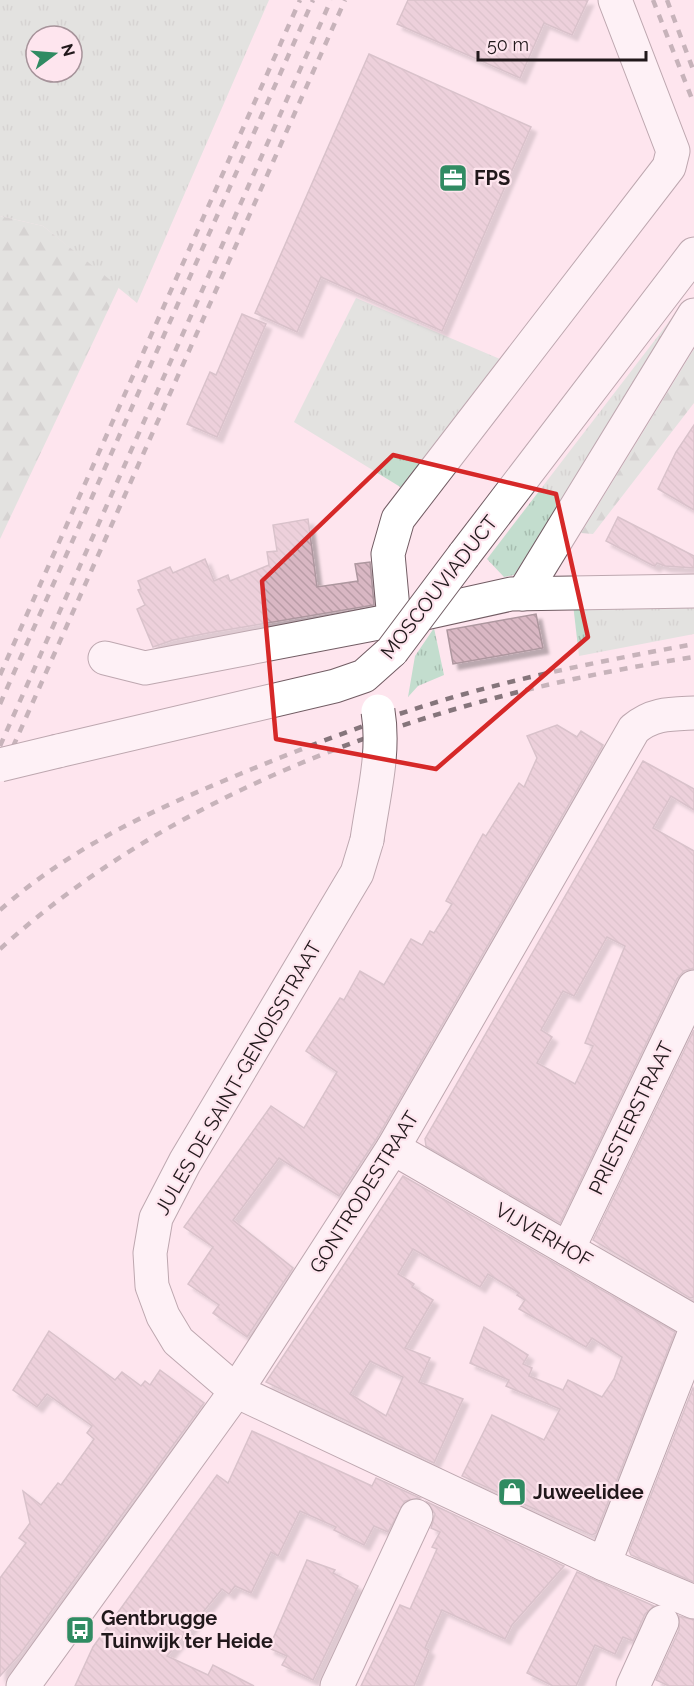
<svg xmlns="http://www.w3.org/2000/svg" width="694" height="1686" viewBox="0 0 694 1686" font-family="Raleway,sans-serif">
<defs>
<pattern id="grass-tufts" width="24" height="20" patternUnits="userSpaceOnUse" patternTransform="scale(1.5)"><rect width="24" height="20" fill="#c3ddce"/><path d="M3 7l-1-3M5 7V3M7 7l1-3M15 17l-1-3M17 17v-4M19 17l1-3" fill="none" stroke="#a7bdb0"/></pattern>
<pattern id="forest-firs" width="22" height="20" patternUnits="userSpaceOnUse" patternTransform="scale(1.5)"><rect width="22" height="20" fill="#c3ddce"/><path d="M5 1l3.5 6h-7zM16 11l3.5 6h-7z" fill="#a7bdb0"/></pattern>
<pattern id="building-back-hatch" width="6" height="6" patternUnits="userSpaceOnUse" patternTransform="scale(1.5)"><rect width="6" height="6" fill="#d9b7c3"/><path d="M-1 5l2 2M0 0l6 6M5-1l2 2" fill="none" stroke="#ba9da7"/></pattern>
<filter id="shadow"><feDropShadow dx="5.5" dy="5.5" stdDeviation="1.5" flood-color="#0004"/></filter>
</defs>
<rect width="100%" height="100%" fill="#fee5ee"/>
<!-- grass -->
<g fill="url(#grass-tufts)" fill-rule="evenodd">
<path d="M0,0H269L137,303L43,226L0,216ZM36,36H72V72H36Z"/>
<polygon points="356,298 507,362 402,488 294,422"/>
<polygon points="678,310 683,314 514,575 504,577 487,559"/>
<polygon points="573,604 694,607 694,634 579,656"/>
<polygon points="434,628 444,675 418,686 408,697 415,656"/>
</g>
<!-- forest -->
<g fill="url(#forest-firs)">
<polygon points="0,216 43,226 119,287 0,539"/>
<polygon points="694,349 694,403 593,534 581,533"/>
</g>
<!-- building -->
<g fill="url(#building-back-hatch)" stroke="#ae979f" stroke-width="1.5" fill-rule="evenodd" filter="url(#shadow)">
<polygon points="408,0 588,0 572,35 544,23 520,78 397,24"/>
<polygon points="369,54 531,127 442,331 321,277 297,332 255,313"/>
<polygon points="242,314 266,324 217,437 187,424 210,372 216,375"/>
<polygon points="694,425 694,510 658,489 676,452"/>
<polygon points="618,517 694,556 694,568 665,566 657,563 655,566 652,565 606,541"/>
<polygon points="308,519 317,587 358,581 355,564 370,562 374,605 208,633 173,640 153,647 137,609 145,605 138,590 141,589 138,581 170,567 173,573 205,559 214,581 228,575 230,581 269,565 267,552 277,551 273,525"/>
<polygon points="536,614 543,648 453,664 447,630"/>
<polygon points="557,725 577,737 581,731 603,745 377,1138 339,1196 279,1158 233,1220 293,1268 247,1337 213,1313 219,1305 188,1284 213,1247 184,1227 271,1106 304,1128 337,1072 306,1051 340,998 344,1000 360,971 384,985 411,939 422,945 430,931 434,933 452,904 446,901 483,834 486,836 519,783 524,787 537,758 527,736"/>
<path d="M643,761L694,789V810L671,796L653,828L694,851V968L684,971L677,979L560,1223L426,1146L425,1139ZM607,937L625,946L585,1043L593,1046L575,1084L537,1063L552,1037L541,1030L563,991L574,996Z"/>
<polygon points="694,1030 694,1297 690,1298 593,1240"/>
<path d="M403,1176L675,1332L596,1533L592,1535L462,1476L492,1415L544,1440L560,1409L506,1386L509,1380L470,1363L484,1327L528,1355L523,1364L532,1368L529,1376L563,1390L568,1380L602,1397L614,1379L622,1357L592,1338L586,1347L519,1309L525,1300L517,1295L519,1293L488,1274L480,1287L413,1249L398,1274L414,1284L412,1287L433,1300L405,1348L430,1358L419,1382L463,1399L434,1463L266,1382ZM370,1361L403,1377L386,1416L350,1394Z"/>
<polygon points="49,1331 115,1380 122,1372 141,1386 145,1381 150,1385 160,1370 204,1403 20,1654 0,1676 0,1578 26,1543 19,1538 30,1523 23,1491 41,1505 58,1483 61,1485 94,1439 87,1433 92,1426 47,1394 37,1407 13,1390"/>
<polygon points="693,1388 694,1391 694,1582 631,1555 629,1551"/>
<polygon points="252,1431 372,1486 376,1478 420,1498 405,1501 388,1532 374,1526 364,1545 334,1530 336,1527 300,1511 278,1556 271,1552 251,1593 235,1586 229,1594 222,1589 167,1656 208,1675 213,1665 254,1686 75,1686 93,1647 217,1475 228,1483"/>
<polygon points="427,1502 564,1566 512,1625 505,1639 442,1610 425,1648 429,1650 414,1686 361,1686 400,1605 410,1609 437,1549 432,1547 440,1532 431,1528 435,1514"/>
<polygon points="307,1560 335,1570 333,1573 358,1586 313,1680 282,1665 287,1656 269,1648"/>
<polygon points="577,1572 654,1606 645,1614 633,1641 623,1637 615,1654 595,1645 576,1686 553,1686 527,1673"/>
<polygon points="679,1616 694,1620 694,1686 669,1686 656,1680 679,1630"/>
</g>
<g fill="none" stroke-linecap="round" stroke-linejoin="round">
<!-- minor casing -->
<g stroke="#715c63" stroke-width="35">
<g id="minor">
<polyline points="464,555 694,254"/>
<polyline points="523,594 694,315"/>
<polyline points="394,620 388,554 398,519 669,167 673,151 615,0"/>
<polyline points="105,658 145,668 394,620 511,594 694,591"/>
<polyline points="58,751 335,686 364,676 392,651"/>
<polyline points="367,840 357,873 185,1162 156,1218 150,1253 152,1286 163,1316 178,1341 236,1391 604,1564 694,1602"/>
<polyline points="393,1148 694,1322"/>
<polyline points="568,1249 694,987"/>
<polyline points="604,1564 694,1334"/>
<path d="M23,1686L236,1391L393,1148L634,729C653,713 671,714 694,713"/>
<polyline points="337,1686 416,1516"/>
<polyline points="633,1686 662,1622"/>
</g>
</g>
<!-- minor -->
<use href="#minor" stroke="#fff" stroke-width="33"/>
<!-- rail -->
<g stroke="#85757b" stroke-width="4.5" stroke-dasharray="8 8" stroke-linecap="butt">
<polyline points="653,0 694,104"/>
<polyline points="667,0 694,72"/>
<polyline points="0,675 300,0"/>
<polyline points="0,704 313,0"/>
<polyline points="0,746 331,0"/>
<polyline points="0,776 345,0"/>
<path d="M0,910C71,847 153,810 240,774C310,745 381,718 454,697C533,674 613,659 694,644"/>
<path d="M0,949C186,780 449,694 694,657"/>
</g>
<!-- minor-bridge casing -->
<g stroke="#715c63" stroke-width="35" stroke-linecap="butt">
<g id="minor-bridge">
<polyline points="392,651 464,555"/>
<polyline points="0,765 58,751"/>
<path d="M367,840C373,797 385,753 378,711"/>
</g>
</g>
<!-- minor-bridge -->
<use href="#minor-bridge" stroke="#fff" stroke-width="33"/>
</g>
<!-- marked area -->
<path d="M0 0H694V1686H0ZM393,455L556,494L588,637L436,769L276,739L262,581Z" fill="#fee5ee" fill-opacity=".55" fill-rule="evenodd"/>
<path fill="none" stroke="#d62828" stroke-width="4.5" stroke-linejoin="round" d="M393,455L556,494L588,637L436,769L276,739L262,581Z"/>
<!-- icons -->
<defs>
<g id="office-square" transform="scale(1.5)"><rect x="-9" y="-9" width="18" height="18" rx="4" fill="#308b62" stroke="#fee5ee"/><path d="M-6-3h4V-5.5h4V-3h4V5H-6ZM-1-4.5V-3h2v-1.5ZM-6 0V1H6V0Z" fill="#fff"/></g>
<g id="shop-square" transform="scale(1.5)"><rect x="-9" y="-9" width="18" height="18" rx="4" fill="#308b62" stroke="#fee5ee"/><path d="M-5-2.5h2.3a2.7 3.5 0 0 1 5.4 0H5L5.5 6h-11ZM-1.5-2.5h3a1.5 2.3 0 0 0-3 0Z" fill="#fff"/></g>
<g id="bus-square" transform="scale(1.5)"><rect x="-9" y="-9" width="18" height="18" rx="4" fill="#308b62" stroke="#fee5ee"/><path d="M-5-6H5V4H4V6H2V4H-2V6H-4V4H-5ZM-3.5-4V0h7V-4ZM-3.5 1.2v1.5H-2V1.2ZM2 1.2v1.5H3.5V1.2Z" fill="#fff"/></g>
</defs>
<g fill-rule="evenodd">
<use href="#office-square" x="453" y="178"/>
<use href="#shop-square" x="512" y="1492"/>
<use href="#bus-square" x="80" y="1630"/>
</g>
<g text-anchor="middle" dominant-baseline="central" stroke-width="4.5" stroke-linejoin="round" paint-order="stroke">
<!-- poi labels -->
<g font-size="20" font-weight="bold" fill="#21181b" stroke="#fee5ee" text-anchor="start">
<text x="474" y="178">FPS</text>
<text x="533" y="1492">Juweelidee</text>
<text x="101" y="1618">Gentbrugge<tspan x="101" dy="23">Tuinwijk ter Heide</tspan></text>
</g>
<!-- street labels -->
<g font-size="20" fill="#21181b" stroke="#fee5ee">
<text transform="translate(439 587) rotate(-52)">MOSCOUVIADUCT</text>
<text transform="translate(238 1078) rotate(-60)">JULES DE SAINT-GENOISSTRAAT</text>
<text transform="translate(631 1118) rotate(-64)">PRIESTERSTRAAT</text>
<text transform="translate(364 1192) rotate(-58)">GONTRODESTRAAT</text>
<text transform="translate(544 1235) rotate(30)">VIJVERHOF</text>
</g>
</g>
<!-- north arrow -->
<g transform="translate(54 54) rotate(74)"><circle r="28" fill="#fee5ee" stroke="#a6939a" stroke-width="1.5"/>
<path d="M0-4.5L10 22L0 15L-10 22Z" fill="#308b62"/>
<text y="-9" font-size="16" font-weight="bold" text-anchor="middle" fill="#21181b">N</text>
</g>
<!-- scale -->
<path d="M478 51v9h168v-9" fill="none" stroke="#21181b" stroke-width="3"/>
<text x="487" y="51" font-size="18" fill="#21181b" stroke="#fee5ee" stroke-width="4.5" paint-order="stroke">50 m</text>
</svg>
